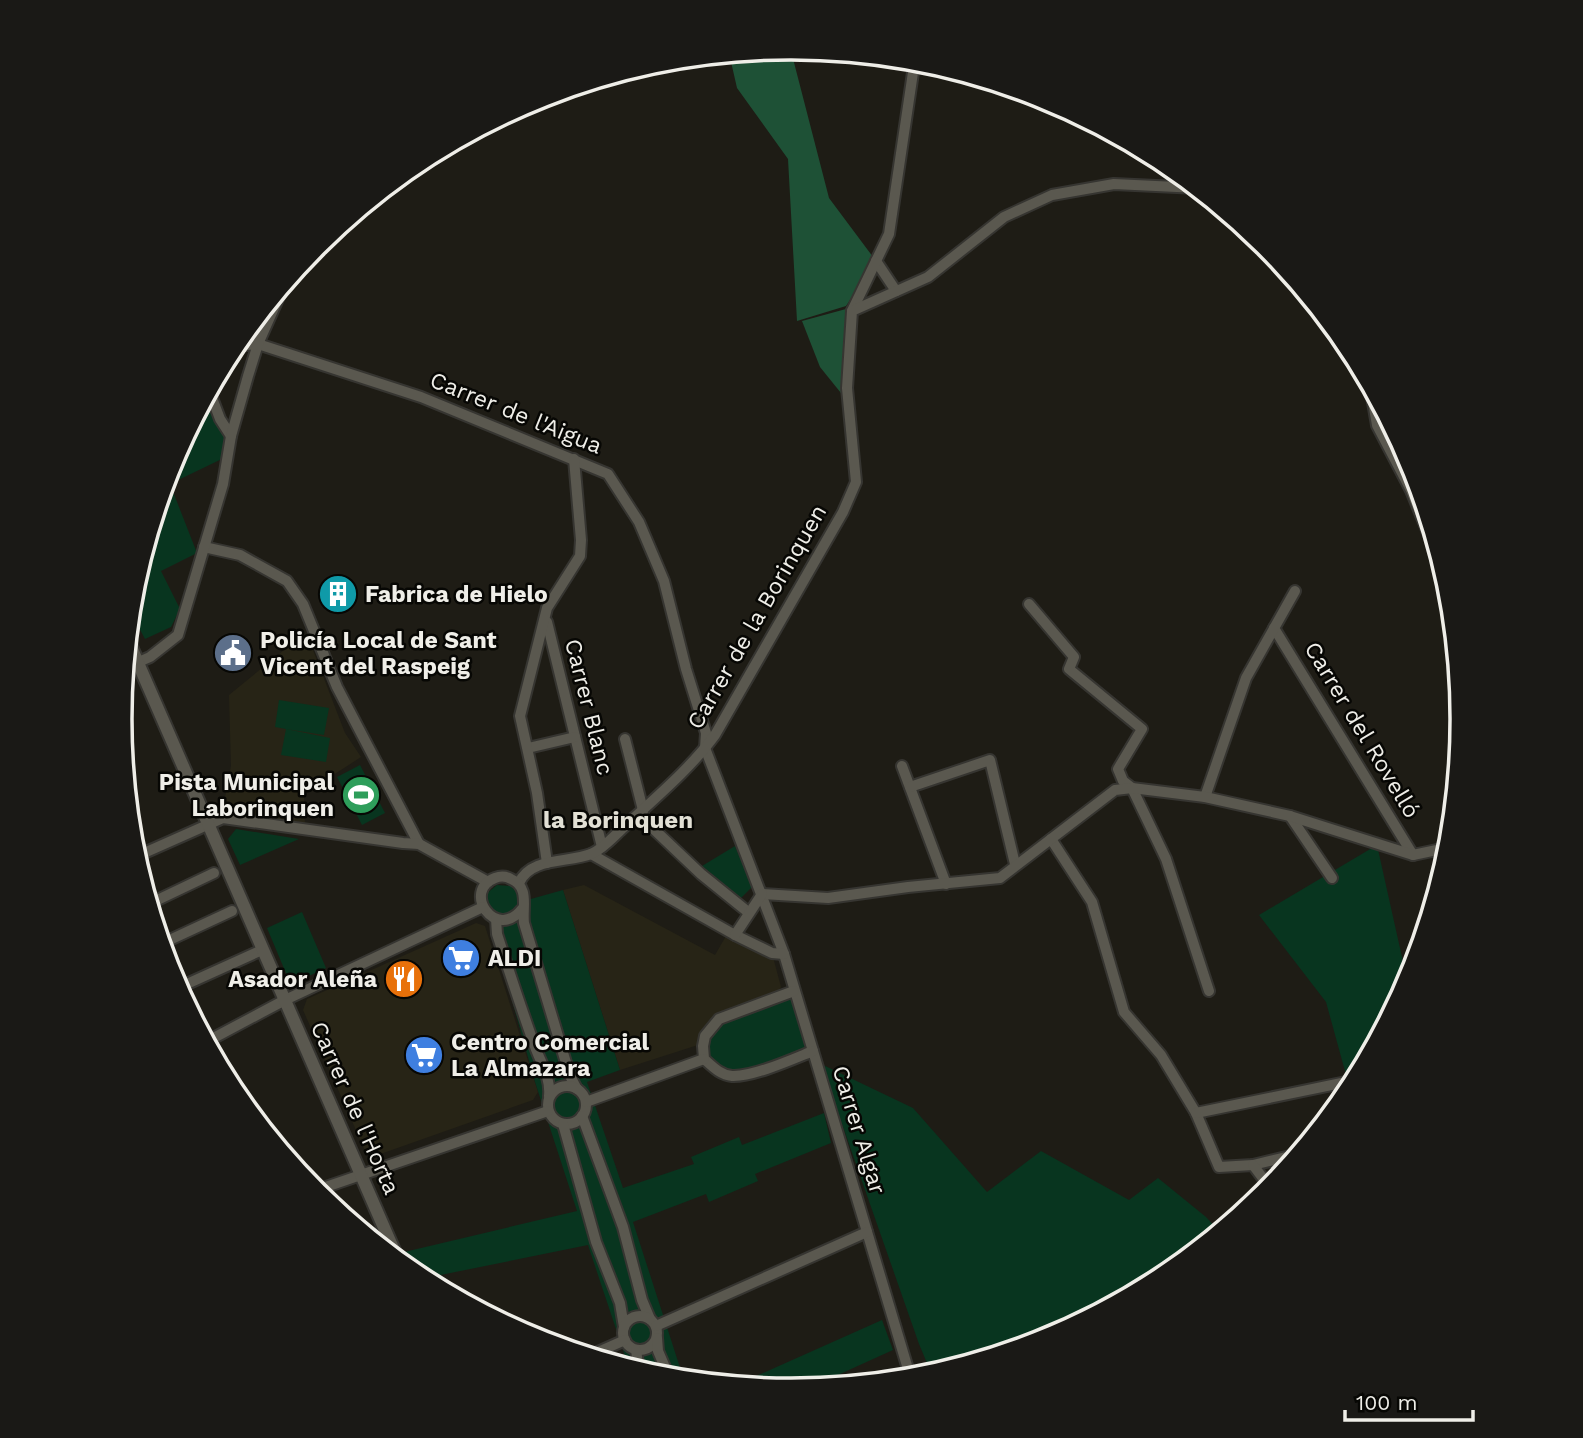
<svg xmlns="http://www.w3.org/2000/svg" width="1583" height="1438" viewBox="0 0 1583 1438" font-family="'Work Sans',sans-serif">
<rect width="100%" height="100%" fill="#1e1c15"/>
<!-- built -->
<g fill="#272416">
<polygon points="295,641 313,650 345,733 361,757 304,794 305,826 222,813 231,766 229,695"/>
<polygon points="584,885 715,955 726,936 773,957 781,987 777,994 717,1015 702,1031 698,1045 620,1070 563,890"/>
<polygon points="476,923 485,926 538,1092 533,1100 372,1157 366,1153 303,1010 307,999"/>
</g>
<!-- green -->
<g fill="#08351f">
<polygon points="209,390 231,436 228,456 170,484 197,553 161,571 180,609 171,627 145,639 130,611 133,588 171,462"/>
<polygon points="279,700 329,708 324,735 286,729 330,738 326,762 281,755 286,729 275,727"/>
<polygon points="360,765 385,813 362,825 337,777"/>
<polygon points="236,829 299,839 240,865 228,839"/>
<polygon points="1377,845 1408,984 1356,1080 1348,1082 1326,1002 1259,915"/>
<polygon points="735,846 752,887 741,898 702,866"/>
<polygon points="497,885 511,886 519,895 520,902 563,890 620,1070 587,1082 623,1188 694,1164 691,1157 739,1137 742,1145 824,1113 831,1143 755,1174 758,1181 709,1202 706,1194 633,1222 684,1380 660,1378 629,1368 588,1245 421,1279 407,1268 400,1253 577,1211 535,1082 485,905 486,894"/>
<polygon points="302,912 326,968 298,981 288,978 267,928"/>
<polygon points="794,991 813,1051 732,1076 704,1059 705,1036 719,1019"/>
<polygon points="821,1064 913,1108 987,1192 1041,1151 1129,1200 1158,1178 1206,1217 1220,1232 1164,1278 1048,1340 932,1375 919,1344"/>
<polygon points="882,1320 893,1350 807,1389 791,1391 736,1385"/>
</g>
<!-- forest -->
<g fill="#1e5136">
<polygon points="790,47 829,198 876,261 846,306 797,321 788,159 737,88 729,53"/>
<polygon points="846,309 845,398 820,367 802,321"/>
</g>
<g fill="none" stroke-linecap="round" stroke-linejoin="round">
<!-- minor casing -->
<g stroke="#363531" stroke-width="14">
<g id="minor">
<polyline points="876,261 896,291"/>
<polyline points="852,311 889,234 915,59"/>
<polyline points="233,346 258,344 421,397 608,474 639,522 664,581 686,669 706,733 705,748 784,954 911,1379"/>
<polyline points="209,390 220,419 231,436"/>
<polyline points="204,547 240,555 287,581 303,604 337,687 419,844"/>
<polyline points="1029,604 1074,657 1069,669 1142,729 1118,769 1123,781 1132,788 1166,859 1209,991"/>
<polyline points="547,622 602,847"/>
<polyline points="1274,628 1413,855"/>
<polyline points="125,668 150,657 178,635 223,484 231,436 248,376 258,344 286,281"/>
<polyline points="625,739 643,810 642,818 701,874 748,912"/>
<polyline points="528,748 575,737"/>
<polyline points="902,766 946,884"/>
<polyline points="910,787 990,760 1015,864"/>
<polyline points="1205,797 1246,678 1295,591"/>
<polyline points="1290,816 1332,878"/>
<polyline points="1051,839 1092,902 1124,1012 1161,1055 1196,1113 1219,1167 1253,1165 1299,1154"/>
<polyline points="591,854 735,935 772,953 784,954"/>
<polyline points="135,857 223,818 403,843 419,844 488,882"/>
<polyline points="547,863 537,793 520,716 547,608 580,556 581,540 574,459"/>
<path d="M519,883C530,857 568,863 591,854C603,849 614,836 624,827C655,798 690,769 715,735L843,512L856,482L847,388L852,311L928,277L1004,217L1052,195L1114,184L1198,188"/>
<polyline points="762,894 828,898 908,887 1000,878 1115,790 1132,788 1205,797 1290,816 1413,855 1451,847"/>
<polyline points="149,904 214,873"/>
<path d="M522,909C496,942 461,891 495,878C500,876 506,876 511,879C530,887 522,907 524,923L570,1076L577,1089"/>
<path d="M496,919L497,934C509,971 521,1008 534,1044C540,1062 551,1077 549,1096"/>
<polyline points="735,935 762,894"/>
<polyline points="161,944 232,911"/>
<polyline points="178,988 262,950"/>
<path d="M794,991L719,1019L705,1036L703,1046L704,1059C712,1066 720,1075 732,1076C753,1077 793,1059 813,1051"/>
<polyline points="206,1042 285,1000 483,907"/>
<circle cx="567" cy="1105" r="19"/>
<polyline points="586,1102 704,1059"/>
<polyline points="1196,1113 1356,1080"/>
<polyline points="582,1116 623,1227 642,1300 650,1319"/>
<polyline points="563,1124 596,1242 620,1303 624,1327"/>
<polyline points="1253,1165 1271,1189"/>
<polyline points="314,1191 548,1111"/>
<circle cx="640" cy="1333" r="17"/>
<polyline points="656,1326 867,1232"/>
<polyline points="657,1338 658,1351 670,1379"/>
<polyline points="636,1350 639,1371"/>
<polyline points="589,1356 625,1340"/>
</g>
</g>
<!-- tertiary casing -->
<g stroke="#363531" stroke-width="16">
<g id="tertiary">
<polyline points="1371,385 1378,425 1412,490 1445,572"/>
<polyline points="1450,586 1456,646"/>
<polyline points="128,640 399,1262"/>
</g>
</g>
<!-- minor -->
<use href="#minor" stroke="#5a584f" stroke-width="10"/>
<!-- tertiary -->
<use href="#tertiary" stroke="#5a584f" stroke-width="12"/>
</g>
<!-- icons -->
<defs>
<g id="building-disc" transform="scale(2.0125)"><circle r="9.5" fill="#0f9aa8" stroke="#070704"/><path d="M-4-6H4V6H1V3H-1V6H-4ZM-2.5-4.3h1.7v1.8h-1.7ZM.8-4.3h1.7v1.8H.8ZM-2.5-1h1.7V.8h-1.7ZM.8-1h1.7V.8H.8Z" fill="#fff"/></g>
<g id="civic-disc" transform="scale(2.0125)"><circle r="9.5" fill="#5c6f8a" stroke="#070704"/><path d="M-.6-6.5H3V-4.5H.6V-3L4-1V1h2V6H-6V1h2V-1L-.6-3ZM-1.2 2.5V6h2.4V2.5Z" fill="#fff"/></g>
<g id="stadium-disc" transform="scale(2.0125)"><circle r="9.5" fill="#2e9e5b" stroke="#070704"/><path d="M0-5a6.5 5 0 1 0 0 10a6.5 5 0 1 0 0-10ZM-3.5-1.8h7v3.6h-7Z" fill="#fff"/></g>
<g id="supermarket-disc" transform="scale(2.0125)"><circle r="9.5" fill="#3f7fe0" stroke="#070704"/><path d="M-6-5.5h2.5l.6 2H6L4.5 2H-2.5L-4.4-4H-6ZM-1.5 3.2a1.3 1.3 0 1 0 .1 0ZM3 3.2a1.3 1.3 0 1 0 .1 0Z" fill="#fff"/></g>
<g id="restaurant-disc" transform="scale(2.0125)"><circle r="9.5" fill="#e8710a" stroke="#070704"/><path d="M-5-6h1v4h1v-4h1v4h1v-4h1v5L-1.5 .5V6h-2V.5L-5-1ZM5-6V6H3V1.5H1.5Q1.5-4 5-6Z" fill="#fff"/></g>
</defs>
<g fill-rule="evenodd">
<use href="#building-disc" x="338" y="594"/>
<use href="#civic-disc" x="233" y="653"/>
<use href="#stadium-disc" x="361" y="795"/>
<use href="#supermarket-disc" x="461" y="958"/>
<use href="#restaurant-disc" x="404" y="979"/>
<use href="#supermarket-disc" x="424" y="1055"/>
</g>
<g text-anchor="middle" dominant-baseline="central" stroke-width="5" stroke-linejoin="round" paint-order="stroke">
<!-- street labels -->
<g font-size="23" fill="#efeee8" stroke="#070704">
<text transform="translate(516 413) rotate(22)">Carrer de l'Aigua</text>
<text transform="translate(757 617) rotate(-60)">Carrer de la Borinquen</text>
<text transform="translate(589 707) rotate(76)">Carrer Blanc</text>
<text transform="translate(1362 730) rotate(59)">Carrer del Rovelló</text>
<text transform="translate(355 1108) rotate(66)">Carrer de l'Horta</text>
<text transform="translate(859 1130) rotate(73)">Carrer Algar</text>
</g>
<!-- poi labels -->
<g font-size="23" font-weight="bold" fill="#efeee8" stroke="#070704" text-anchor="start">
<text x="365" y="594">Fabrica de Hielo</text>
<text x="260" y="640">Policía Local de Sant<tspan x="260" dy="26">Vicent del Raspeig</tspan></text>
<text x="334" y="782" text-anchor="end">Pista Municipal<tspan x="334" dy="26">Laborinquen</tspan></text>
<text x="488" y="958">ALDI</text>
<text x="377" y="979" text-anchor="end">Asador Aleña</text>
<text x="451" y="1042">Centro Comercial<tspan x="451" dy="26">La Almazara</tspan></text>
</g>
<!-- neighbourhood labels -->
<g font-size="24" font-weight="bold" fill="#e2e0d5" stroke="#070704">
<text x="618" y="820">la Borinquen</text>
</g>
</g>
<!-- crop -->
<path d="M0 0H1583V1438H0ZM132 719a659 659 0 1 1 1318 0a659 659 0 1 1-1318 0Z" fill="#1a1916" fill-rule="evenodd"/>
<path fill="none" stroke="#efeee8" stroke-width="3.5" d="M132 719a659 659 0 1 1 1318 0a659 659 0 1 1-1318 0Z"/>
<!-- scale -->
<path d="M1345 1410v10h128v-10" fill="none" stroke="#efeee8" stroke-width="3.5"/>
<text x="1356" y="1410" font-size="21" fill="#efeee8" stroke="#070704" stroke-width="5" paint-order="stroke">100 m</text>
</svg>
